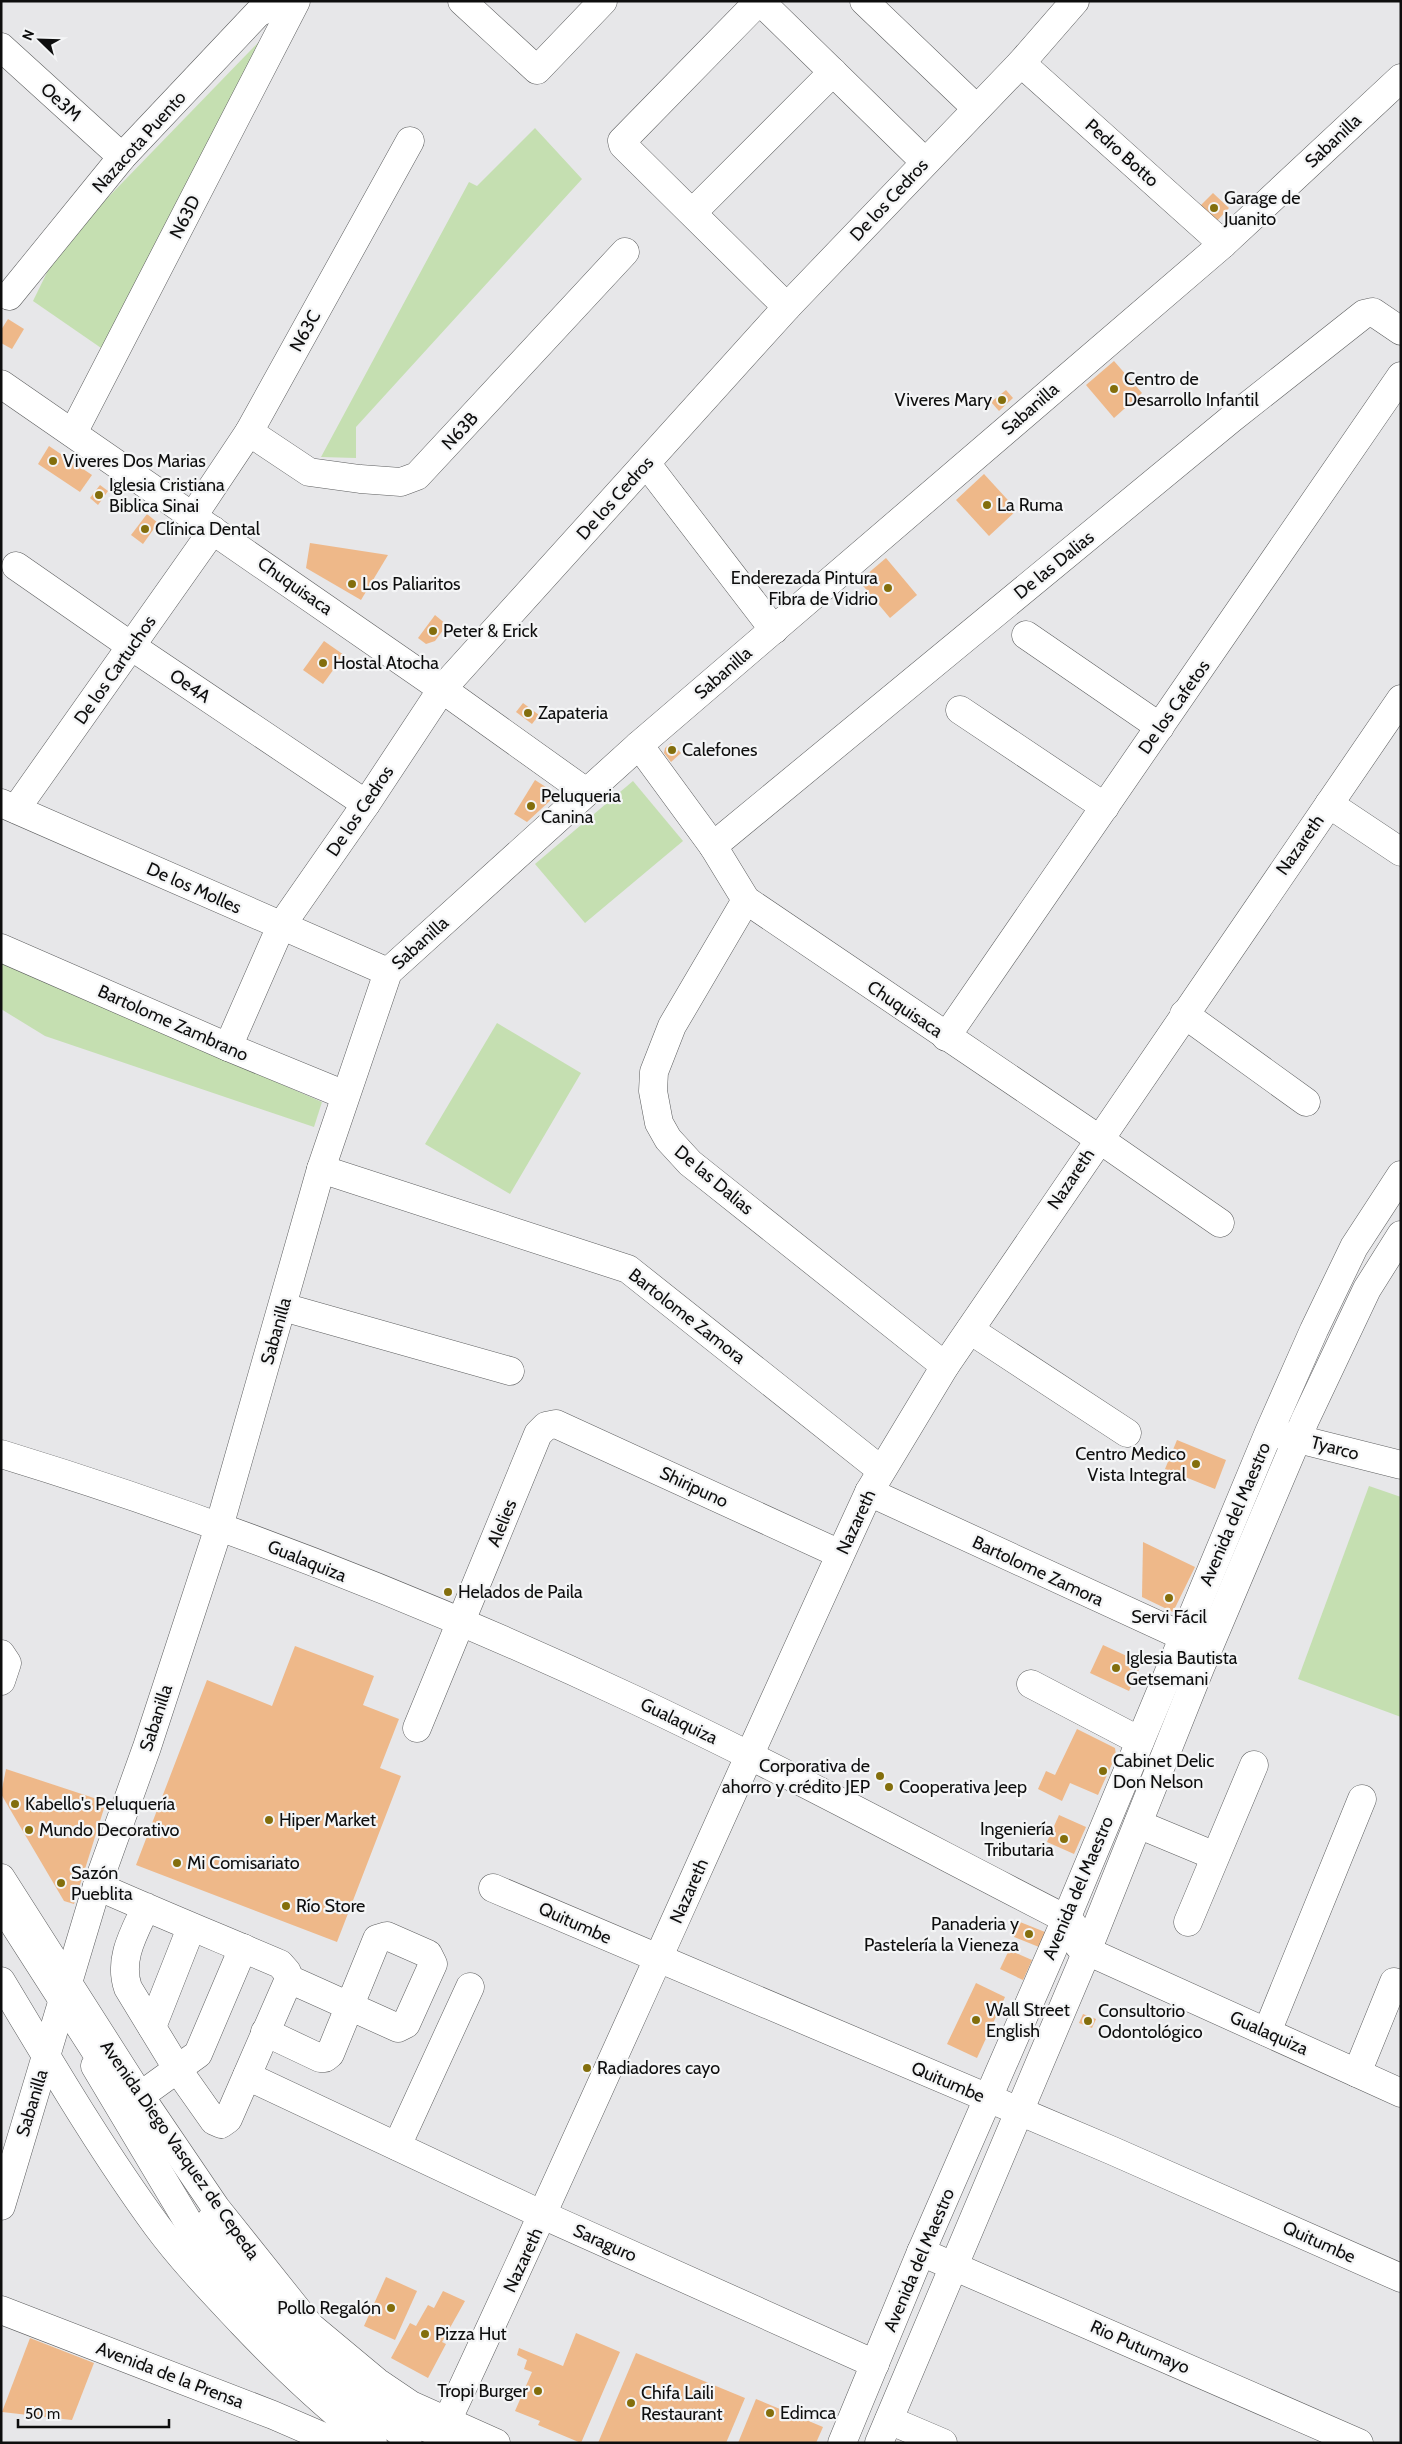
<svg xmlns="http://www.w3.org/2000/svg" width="1402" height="2444" viewBox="0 0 1402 2444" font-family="Cabin,sans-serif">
<rect width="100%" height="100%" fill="#e7e7e9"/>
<!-- green -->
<g fill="#c5dfb1">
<polygon points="284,16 104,350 33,301 59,248"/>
<polygon points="535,128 582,179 356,427 356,458 321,457 469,182 477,186"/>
<polygon points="633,781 683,841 585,923 535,864"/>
<polygon points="1,962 322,1102 314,1127 45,1036 1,1009"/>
<polygon points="497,1023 581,1073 510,1194 425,1144"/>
<polygon points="1369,1486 1401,1497 1401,1717 1298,1679"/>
</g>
<!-- building -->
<g fill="#eeb889">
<polygon points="1213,193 1229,208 1215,223 1199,207"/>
<polygon points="8,319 24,329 12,349 1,343 1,330"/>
<polygon points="1114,361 1142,393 1114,418 1086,385"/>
<polygon points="1006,390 1013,398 999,411 991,402"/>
<polygon points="49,446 92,475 80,492 38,464"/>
<polygon points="984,474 1017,510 989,536 956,500"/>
<polygon points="100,485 108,491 98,505 90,498"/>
<polygon points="147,514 158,523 143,544 131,535"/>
<polygon points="310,543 388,555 361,600 306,568"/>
<polygon points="886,558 917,595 890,618 859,581"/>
<polygon points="435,615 447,625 435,641 426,644 418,638"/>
<polygon points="324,641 344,655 323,684 303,670"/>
<polygon points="523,703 539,715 532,724 516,712"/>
<polygon points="671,743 681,753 671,762 664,753 665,748"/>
<polygon points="535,780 552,791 553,798 527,822 514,814"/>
<polygon points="1177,1440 1226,1460 1215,1489 1165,1469"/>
<polygon points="1143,1542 1195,1567 1173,1612 1142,1597"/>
<polygon points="1103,1645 1142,1663 1129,1691 1090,1673"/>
<polygon points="295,1646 374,1676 363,1705 399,1719 380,1768 401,1776 337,1942 136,1865 207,1680 272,1706"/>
<polygon points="1077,1729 1115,1748 1116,1755 1098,1795 1070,1783 1062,1801 1038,1789 1046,1771 1055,1775"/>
<polygon points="6,1769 106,1802 74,1904 64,1901 1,1794"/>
<polygon points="1059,1815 1086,1827 1074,1854 1047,1842"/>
<polygon points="1020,1922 1045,1932 1039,1947 1014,1937"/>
<polygon points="1009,1950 1032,1960 1023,1980 1000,1969"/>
<polygon points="976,1983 1005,1997 977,2058 947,2044"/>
<polygon points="1083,2014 1096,2019 1092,2028 1079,2023"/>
<polygon points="386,2277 417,2291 395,2340 364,2326"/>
<polygon points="443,2291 465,2301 442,2342 446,2344 428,2378 391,2358 410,2323 416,2326 428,2305 434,2308"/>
<polygon points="576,2333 620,2352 581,2443 538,2425 540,2421 515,2411 532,2372 524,2369 527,2360 517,2355 519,2348 563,2366"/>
<polygon points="30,2338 94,2363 72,2420 2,2412"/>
<polygon points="636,2353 745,2398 726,2443 598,2443"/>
<polygon points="756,2399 823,2427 816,2443 738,2443"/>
</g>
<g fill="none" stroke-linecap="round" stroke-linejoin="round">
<!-- minor casing -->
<g stroke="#5d5e5f" stroke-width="29">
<g id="minor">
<polyline points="462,1 537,70 603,1"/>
<polyline points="864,1 976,108"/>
<polyline points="1,47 122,157"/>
<polyline points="1021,63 1223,244"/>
<polyline points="693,212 833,72"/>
<polyline points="9,296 122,157 258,13 282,1"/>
<polyline points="787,307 623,145 622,141 758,2 762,3 925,162"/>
<polyline points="1,384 442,689 586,792"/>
<polyline points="249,432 309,472 360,479 401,482 417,476 625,252"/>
<polyline points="73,433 296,1"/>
<polyline points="646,463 774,630"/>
<polyline points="193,516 249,432 410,141"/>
<polyline points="16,566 131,646 366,804"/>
<polyline points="1026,635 1160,727"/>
<polyline points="960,710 1105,807"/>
<polyline points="639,745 713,846 746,900 1099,1139 1220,1223"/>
<polyline points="1,803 388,972"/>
<polyline points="1329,804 1401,852"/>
<polyline points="16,809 213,530"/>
<polyline points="713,846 1231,419 1364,314 1373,312 1401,331"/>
<polyline points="746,900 672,1026 654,1072 653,1091 659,1123 668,1139 690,1163 945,1366"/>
<polyline points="1,948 228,1047 345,1095"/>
<polyline points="1184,1014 1306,1102"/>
<polyline points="946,1037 1401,376"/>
<polyline points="228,1047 281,926 366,804 442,689 787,307 1021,63 1075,1"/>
<polyline points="321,1169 628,1269 881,1470"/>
<polyline points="283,1307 510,1371"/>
<polyline points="970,1330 1127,1433"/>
<polyline points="1274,1433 1401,1465"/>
<path d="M1,1454C217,1520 429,1603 633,1699C780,1768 922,1845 1066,1919L1073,1925L1079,1946L1087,1951L1401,2093"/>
<polyline points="869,1492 1206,1647"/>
<polyline points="1,1654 7,1663 1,1681"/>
<polyline points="1031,1684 1140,1741"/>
<polyline points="417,1728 538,1434 546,1426 556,1424 840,1554"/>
<polyline points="1138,1824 1215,1856"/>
<path d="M97,1886C158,1913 219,1938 280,1964L287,1972L289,1979L228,2119L221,2124L214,2121L178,2070L128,1988C118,1959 134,1933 146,1907"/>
<polyline points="493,1888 1113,2151 1401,2278"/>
<polyline points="1,1904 114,2080"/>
<polyline points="1188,1922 1254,1765"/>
<polyline points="152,2027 191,1928"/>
<polyline points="265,2032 320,2058 325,2058 330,2054 377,1939 387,1936 428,1954 433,1964 406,2024 398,2028 289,1979"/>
<polyline points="1267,2032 1362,1799"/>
<polyline points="95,2066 193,2230 232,2286 296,2349 354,2398 408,2438"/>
<polyline points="1357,2073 1394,1982"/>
<polyline points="247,2076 543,2215 875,2364"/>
<polyline points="140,2096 198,2054 243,1948"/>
<polyline points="397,2146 470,1987"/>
<polyline points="1,2206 97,1886 147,1747 219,1527 321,1169 388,972 639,745 1223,244 1401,78"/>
<polyline points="211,2220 250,2276 291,2318"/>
<polyline points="921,2252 1359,2443"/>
<polyline points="391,2401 423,2426 460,2443"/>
<polyline points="889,2420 943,2443"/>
<path d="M447,2421C591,2113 727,1801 869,1492L945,1366L1401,699"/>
</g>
</g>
<!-- major casing -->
<g stroke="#5d5e5f" stroke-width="29">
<g id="major">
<polyline points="1,1878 140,2096 216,2208 311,2327 377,2382 411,2405 496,2443"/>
<path d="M1,1981C51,2064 100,2148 157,2226C183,2261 213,2292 242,2323C283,2366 326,2407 373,2443"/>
<polyline points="1,2310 273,2415 338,2443"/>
<polyline points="842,2443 921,2252 1066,1919 1269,1432 1314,1330 1354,1247 1401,1175"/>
<polyline points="879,2443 1087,1951 1200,1668 1305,1420 1367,1289 1401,1235"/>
</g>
</g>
<!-- minor -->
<use href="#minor" stroke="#fff" stroke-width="28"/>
<!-- major -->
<use href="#major" stroke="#fff" stroke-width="28"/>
</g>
<!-- markers -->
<g fill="#836e0c" stroke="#f4f5f6" stroke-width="2">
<circle cx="1214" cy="208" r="5"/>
<circle cx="1114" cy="389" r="5"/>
<circle cx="1002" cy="400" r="5"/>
<circle cx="53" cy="461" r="5"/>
<circle cx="99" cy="495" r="5"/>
<circle cx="987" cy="505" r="5"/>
<circle cx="145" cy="529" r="5"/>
<circle cx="352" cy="584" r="5"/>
<circle cx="888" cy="588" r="5"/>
<circle cx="433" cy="631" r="5"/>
<circle cx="323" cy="663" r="5"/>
<circle cx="528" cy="713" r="5"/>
<circle cx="672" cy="750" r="5"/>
<circle cx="531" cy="806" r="5"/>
<circle cx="1196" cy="1464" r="5"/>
<circle cx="448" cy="1592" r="5"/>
<circle cx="1169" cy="1598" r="5"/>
<circle cx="1116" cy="1668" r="5"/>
<circle cx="1103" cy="1771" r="5"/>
<circle cx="880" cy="1776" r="5"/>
<circle cx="889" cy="1787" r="5"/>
<circle cx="15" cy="1804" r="5"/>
<circle cx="269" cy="1820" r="5"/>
<circle cx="29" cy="1830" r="5"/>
<circle cx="1064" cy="1839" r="5"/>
<circle cx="177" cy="1863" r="5"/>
<circle cx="61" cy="1883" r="5"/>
<circle cx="286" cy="1906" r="5"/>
<circle cx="1029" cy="1934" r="5"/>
<circle cx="976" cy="2020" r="5"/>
<circle cx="1088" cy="2021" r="5"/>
<circle cx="587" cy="2068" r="5"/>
<circle cx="391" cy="2308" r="5"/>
<circle cx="425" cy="2334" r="5"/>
<circle cx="538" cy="2391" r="5"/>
<circle cx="631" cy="2403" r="5"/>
<circle cx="770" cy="2413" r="5"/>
</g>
<g text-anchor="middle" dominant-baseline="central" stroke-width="4.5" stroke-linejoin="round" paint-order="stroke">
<!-- street labels -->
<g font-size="18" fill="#0e0e0e" stroke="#f4f5f6">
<text transform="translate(61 102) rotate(42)">Oe3M</text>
<text transform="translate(1333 141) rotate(-43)">Sabanilla</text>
<text transform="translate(139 142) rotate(-48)">Nazacota Puento</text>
<text transform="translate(1122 153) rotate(42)">Pedro Botto</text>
<text transform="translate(889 200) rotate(-47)">De los Cedros</text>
<text transform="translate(185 217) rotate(-63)">N63D</text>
<text transform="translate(305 331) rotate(-61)">N63C</text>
<text transform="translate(1030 409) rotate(-41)">Sabanilla</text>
<text transform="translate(460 431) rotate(-47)">N63B</text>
<text transform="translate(615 498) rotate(-48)">De los Cedros</text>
<text transform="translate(1054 565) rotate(-39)">De las Dalias</text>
<text transform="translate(295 586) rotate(35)">Chuquisaca</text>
<text transform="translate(115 670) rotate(-55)">De los Cartuchos</text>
<text transform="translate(723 673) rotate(-41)">Sabanilla</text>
<text transform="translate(190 686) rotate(34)">Oe4A</text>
<text transform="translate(1174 707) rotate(-55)">De los Cafetos</text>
<text transform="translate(360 811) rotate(-56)">De los Cedros</text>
<text transform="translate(1300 845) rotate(-55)">Nazareth</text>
<text transform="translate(194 888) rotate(24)">De los Molles</text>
<text transform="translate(420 943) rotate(-42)">Sabanilla</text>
<text transform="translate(905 1009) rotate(34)">Chuquisaca</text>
<text transform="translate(173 1023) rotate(24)">Bartolome Zambrano</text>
<text transform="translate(1071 1179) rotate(-56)">Nazareth</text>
<text transform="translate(714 1180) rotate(40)">De las Dalias</text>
<text transform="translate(687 1316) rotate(38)">Bartolome Zamora</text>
<text transform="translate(276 1331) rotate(-74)">Sabanilla</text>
<text transform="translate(1335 1448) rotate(15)">Tyarco</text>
<text transform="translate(694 1487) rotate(25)">Shiripuno</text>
<text transform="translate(1235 1514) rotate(-67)">Avenida del Maestro</text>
<text transform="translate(856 1522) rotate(-65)">Nazareth</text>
<text transform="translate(502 1523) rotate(-68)">Alelies</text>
<text transform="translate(307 1561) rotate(22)">Gualaquiza</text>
<text transform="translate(1038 1571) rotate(25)">Bartolome Zamora</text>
<text transform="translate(156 1718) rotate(-72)">Sabanilla</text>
<text transform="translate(679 1721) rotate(26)">Gualaquiza</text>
<text transform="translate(1078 1888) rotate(-67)">Avenida del Maestro</text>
<text transform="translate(689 1891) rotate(-66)">Nazareth</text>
<text transform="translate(575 1923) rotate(24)">Quitumbe</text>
<text transform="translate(1269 2033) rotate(24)">Gualaquiza</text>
<text transform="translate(948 2082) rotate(23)">Quitumbe</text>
<text transform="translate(32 2103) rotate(-73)">Sabanilla</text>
<text transform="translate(180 2150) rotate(55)">Avenida Diego Vasquez de Cepeda</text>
<text transform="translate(1319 2242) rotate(24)">Quitumbe</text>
<text transform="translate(605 2243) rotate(24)">Saraguro</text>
<text transform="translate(523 2260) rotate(-65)">Nazareth</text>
<text transform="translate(919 2260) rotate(-67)">Avenida del Maestro</text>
<text transform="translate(1140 2347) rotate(24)">Rio Putumayo</text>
<text transform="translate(170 2375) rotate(21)">Avenida de la Prensa</text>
</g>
<!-- poi labels -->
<g font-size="18" fill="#0e0e0e" stroke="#f4f5f6" text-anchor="start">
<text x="1224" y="198">Garage de<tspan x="1224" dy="21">Juanito</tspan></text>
<text x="1124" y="379">Centro de<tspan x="1124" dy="21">Desarrollo Infantil</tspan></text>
<text x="992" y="400" text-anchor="end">Viveres Mary</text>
<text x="63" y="461">Viveres Dos Marias</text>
<text x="109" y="485">Iglesia Cristiana<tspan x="109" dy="21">Biblica Sinai</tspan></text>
<text x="997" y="505">La Ruma</text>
<text x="155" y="529">Clínica Dental</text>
<text x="878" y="578" text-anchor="end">Enderezada Pintura<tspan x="878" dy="21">Fibra de Vidrio</tspan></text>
<text x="362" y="584">Los Paliaritos</text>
<text x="443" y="631">Peter &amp; Erick</text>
<text x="333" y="663">Hostal Atocha</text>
<text x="538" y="713">Zapateria</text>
<text x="682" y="750">Calefones</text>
<text x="541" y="796">Peluqueria<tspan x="541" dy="21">Canina</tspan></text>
<text x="1186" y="1454" text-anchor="end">Centro Medico<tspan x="1186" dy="21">Vista Integral</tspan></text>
<text x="458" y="1592">Helados de Paila</text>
<text x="1169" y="1617" text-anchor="middle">Servi Fácil</text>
<text x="1126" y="1658">Iglesia Bautista<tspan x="1126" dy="21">Getsemani</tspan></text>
<text x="1113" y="1761">Cabinet Delic<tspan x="1113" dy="21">Don Nelson</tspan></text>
<text x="870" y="1766" text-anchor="end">Corporativa de<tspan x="870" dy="21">ahorro y crédito JEP</tspan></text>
<text x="899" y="1787">Cooperativa Jeep</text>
<text x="25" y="1804">Kabello's Peluquería</text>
<text x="279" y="1820">Hiper Market</text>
<text x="1054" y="1829" text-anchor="end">Ingeniería<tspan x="1054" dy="21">Tributaria</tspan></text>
<text x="39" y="1830">Mundo Decorativo</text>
<text x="187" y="1863">Mi Comisariato</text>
<text x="71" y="1873">Sazón<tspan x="71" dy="21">Pueblita</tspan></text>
<text x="296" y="1906">Río Store</text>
<text x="1019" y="1924" text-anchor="end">Panaderia y<tspan x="1019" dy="21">Pastelería la Vieneza</tspan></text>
<text x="986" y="2010">Wall Street<tspan x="986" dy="21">English</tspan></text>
<text x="1098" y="2011">Consultorio<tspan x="1098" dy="21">Odontológico</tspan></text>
<text x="597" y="2068">Radiadores cayo</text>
<text x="381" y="2308" text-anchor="end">Pollo Regalón</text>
<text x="435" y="2334">Pizza Hut</text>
<text x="528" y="2391" text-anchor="end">Tropi Burger</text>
<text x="641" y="2393">Chifa Laili<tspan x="641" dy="21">Restaurant</tspan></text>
<text x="780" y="2413">Edimca</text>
</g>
</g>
<!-- border -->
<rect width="1402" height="2444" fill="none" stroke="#0e0e0e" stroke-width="5"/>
<!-- north arrow -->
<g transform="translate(40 40) rotate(293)" stroke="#f4f5f6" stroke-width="4" paint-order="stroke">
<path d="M0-4L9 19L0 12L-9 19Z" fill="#0e0e0e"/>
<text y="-8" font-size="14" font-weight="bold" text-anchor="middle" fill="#0e0e0e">N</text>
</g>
<!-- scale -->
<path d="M18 2419v8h151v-8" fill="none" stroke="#0e0e0e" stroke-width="2.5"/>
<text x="25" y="2419" font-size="15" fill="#0e0e0e" stroke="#f4f5f6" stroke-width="4" paint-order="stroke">50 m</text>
</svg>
